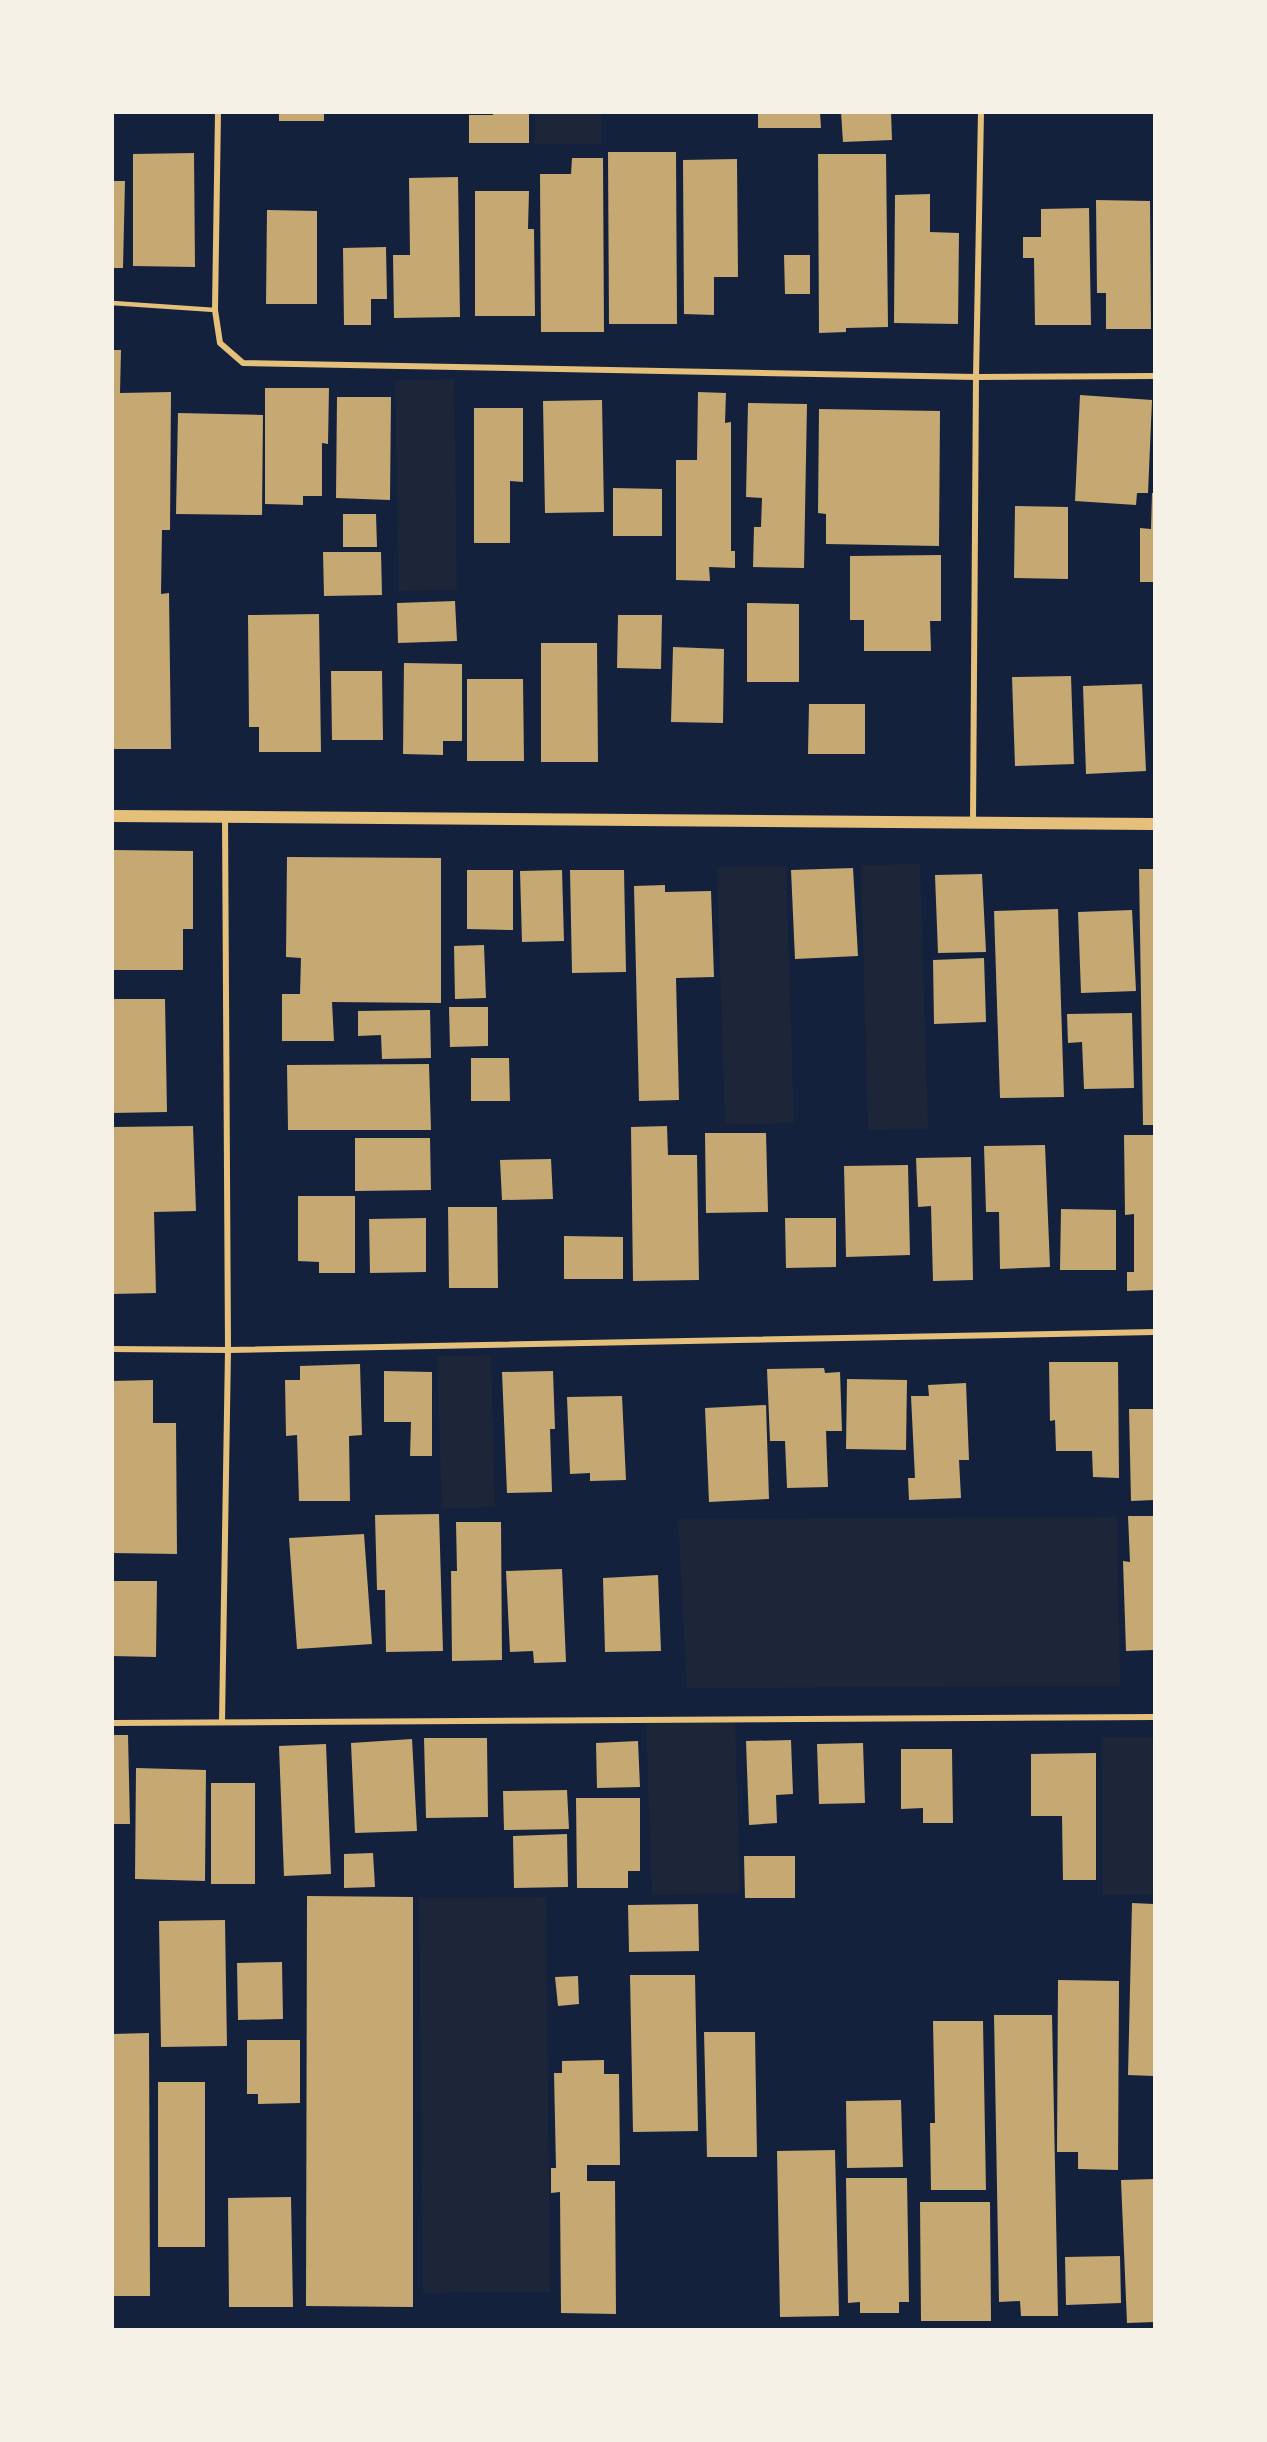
<svg xmlns="http://www.w3.org/2000/svg" width="1267" height="2442" viewBox="0 0 1267 2442" font-family="'Libre Baskerville',serif">
<rect width="100%" height="100%" fill="#14213d"/>
<!-- green -->
<g fill="#1d2539">
<rect x="535" y="113" width="66" height="31"/>
<polygon points="454,379 457,590 399,591 395,380"/>
<polygon points="920,864 928,1129 868,1130 861,865"/>
<polygon points="786,866 794,1123 725,1125 717,867"/>
<polygon points="491,1355 495,1507 442,1509 437,1356"/>
<polygon points="1117,1517 1120,1686 687,1688 678,1519"/>
<polygon points="735,1719 740,1893 652,1895 646,1721"/>
<polygon points="1102,1737 1154,1737 1154,1895 1103,1895"/>
<polygon points="546,1897 550,2292 423,2293 419,1898"/>
</g>
<!-- building -->
<g fill="#c6a872">
<rect x="279" y="112" width="45" height="9"/>
<polygon points="493,112 529,112 529,143 469,143 469,115 493,115"/>
<polygon points="758,112 820,112 821,128 758,128"/>
<polygon points="841,112 891,112 892,140 843,142"/>
<polygon points="608,152 676,152 677,324 609,324"/>
<polygon points="194,153 195,267 133,266 133,154"/>
<polygon points="818,154 886,154 888,327 846,328 846,332 819,333"/>
<polygon points="572,158 603,158 604,332 541,332 540,174 571,174"/>
<polygon points="737,159 738,277 714,277 714,315 684,314 683,160"/>
<polygon points="458,177 460,317 394,318 393,255 410,255 409,178"/>
<polygon points="112,181 125,181 123,268 112,268"/>
<polygon points="475,191 529,191 528,229 534,229 535,316 475,316"/>
<polygon points="930,194 930,232 959,233 958,324 894,323 895,195"/>
<polygon points="1096,200 1150,201 1151,329 1106,329 1106,293 1097,293"/>
<polygon points="1089,208 1091,325 1035,325 1034,258 1023,258 1023,237 1041,237 1041,209"/>
<polygon points="267,210 317,211 317,304 266,304"/>
<polygon points="386,247 387,299 371,299 371,325 344,325 343,248"/>
<polygon points="784,255 810,255 810,294 785,294"/>
<polygon points="112,350 121,350 120,393 171,392 170,530 162,530 161,594 169,593 171,749 112,749"/>
<polygon points="265,388 329,388 328,444 322,443 322,496 303,496 303,505 265,504"/>
<polygon points="698,392 726,393 725,423 731,422 731,551 735,551 735,568 709,567 710,581 676,580 676,460 697,460"/>
<polygon points="1080,395 1152,400 1148,493 1137,493 1136,505 1075,501"/>
<polygon points="337,397 391,397 390,500 336,498"/>
<polygon points="602,400 604,512 545,513 543,401"/>
<polygon points="748,403 807,404 804,568 753,567 754,527 761,527 762,498 746,497"/>
<polygon points="474,408 523,408 523,482 510,481 510,543 474,543"/>
<polygon points="819,409 940,411 939,546 826,544 826,514 818,513"/>
<polygon points="178,413 263,415 262,515 176,514"/>
<polygon points="613,488 662,489 662,536 613,536"/>
<polygon points="1152,493 1154,493 1154,582 1140,582 1140,528 1151,529"/>
<polygon points="1015,506 1068,507 1068,579 1014,578"/>
<polygon points="343,514 376,514 377,547 343,547"/>
<polygon points="323,552 381,552 382,595 324,596"/>
<polygon points="941,555 941,621 930,621 931,651 864,651 864,620 850,620 850,556"/>
<polygon points="455,601 457,641 398,643 397,603"/>
<polygon points="747,603 799,604 799,682 747,682"/>
<polygon points="319,614 321,752 259,752 259,727 249,727 248,615"/>
<polygon points="618,615 662,615 661,669 617,668"/>
<polygon points="541,643 597,643 598,762 541,762"/>
<polygon points="673,647 724,649 723,723 671,722"/>
<polygon points="404,663 462,664 462,741 443,741 443,755 403,754"/>
<polygon points="331,671 382,671 383,740 332,740"/>
<polygon points="1071,676 1074,764 1015,766 1012,677"/>
<polygon points="467,679 523,679 524,761 467,761"/>
<polygon points="1142,684 1146,771 1086,774 1083,686"/>
<polygon points="809,704 865,704 865,754 808,754"/>
<polygon points="112,850 193,851 193,929 183,929 183,970 112,970"/>
<polygon points="287,857 441,858 441,1003 332,1002 334,1041 282,1041 282,994 300,994 301,958 286,957"/>
<polygon points="853,868 858,956 795,959 791,870"/>
<polygon points="1139,869 1154,869 1154,1125 1143,1125"/>
<polygon points="467,870 513,870 513,930 467,929"/>
<polygon points="562,870 564,941 522,942 520,871"/>
<polygon points="570,870 624,870 626,972 572,973"/>
<polygon points="982,874 986,952 938,953 935,875"/>
<polygon points="665,885 665,892 711,891 714,977 676,978 679,1100 639,1101 634,886"/>
<polygon points="1058,909 1064,1097 1000,1098 994,911"/>
<polygon points="1132,910 1136,991 1081,993 1078,912"/>
<polygon points="484,945 486,998 455,999 454,946"/>
<polygon points="984,958 986,1022 934,1024 933,960"/>
<polygon points="112,999 165,999 167,1112 112,1113"/>
<polygon points="449,1007 488,1007 488,1046 450,1047"/>
<polygon points="430,1010 431,1058 382,1059 381,1035 358,1036 358,1011"/>
<polygon points="1132,1013 1134,1088 1084,1089 1082,1042 1068,1043 1067,1014"/>
<polygon points="471,1058 509,1058 510,1101 471,1101"/>
<polygon points="429,1064 431,1130 288,1130 287,1065"/>
<polygon points="193,1126 196,1211 154,1212 156,1293 112,1294 112,1127"/>
<polygon points="667,1126 668,1155 697,1155 699,1280 633,1281 631,1127"/>
<polygon points="705,1133 766,1133 768,1212 706,1213"/>
<polygon points="1124,1135 1154,1135 1154,1290 1127,1291 1127,1272 1134,1272 1134,1214 1125,1215"/>
<polygon points="355,1138 430,1138 431,1190 355,1191"/>
<polygon points="1045,1145 1050,1267 1000,1269 999,1212 986,1212 984,1146"/>
<polygon points="971,1157 973,1280 933,1281 931,1206 918,1207 916,1158"/>
<polygon points="551,1159 553,1199 502,1200 500,1160"/>
<polygon points="908,1165 910,1255 846,1257 844,1166"/>
<polygon points="298,1196 355,1196 355,1273 319,1273 319,1262 298,1261"/>
<polygon points="448,1207 497,1207 498,1288 449,1288"/>
<polygon points="1061,1209 1116,1210 1116,1270 1060,1270"/>
<polygon points="426,1218 426,1272 370,1273 369,1219"/>
<polygon points="785,1218 836,1218 836,1267 786,1268"/>
<polygon points="564,1236 623,1237 623,1279 564,1279"/>
<polygon points="1049,1362 1118,1362 1119,1478 1093,1477 1092,1451 1056,1451 1055,1420 1050,1421"/>
<polygon points="360,1364 362,1435 349,1436 350,1501 299,1501 297,1435 286,1436 285,1380 300,1380 300,1366"/>
<polygon points="824,1368 825,1373 840,1372 842,1431 826,1431 828,1487 787,1488 785,1441 770,1441 767,1369"/>
<polygon points="384,1371 432,1372 432,1456 410,1456 411,1422 384,1422"/>
<polygon points="553,1371 555,1429 550,1429 552,1492 507,1493 502,1372"/>
<polygon points="847,1379 907,1380 906,1450 846,1449"/>
<polygon points="153,1380 153,1423 176,1423 177,1554 112,1553 112,1381"/>
<polygon points="966,1383 969,1460 959,1460 961,1498 909,1500 908,1478 915,1478 911,1396 929,1396 928,1385"/>
<polygon points="622,1396 626,1480 590,1481 590,1473 570,1474 567,1397"/>
<polygon points="766,1405 769,1499 709,1502 705,1408"/>
<polygon points="1129,1409 1154,1409 1154,1500 1131,1501"/>
<polygon points="439,1514 443,1651 386,1652 385,1590 377,1590 375,1515"/>
<polygon points="1128,1516 1154,1516 1154,1650 1126,1651 1123,1561 1130,1562"/>
<polygon points="456,1522 501,1522 502,1660 452,1661 451,1571 457,1571"/>
<polygon points="364,1534 372,1644 297,1649 289,1538"/>
<polygon points="562,1569 566,1662 534,1663 533,1651 510,1652 506,1571"/>
<polygon points="658,1575 661,1651 605,1652 603,1578"/>
<polygon points="112,1581 157,1581 156,1657 112,1656"/>
<polygon points="112,1735 128,1735 130,1824 112,1824"/>
<polygon points="424,1738 487,1738 488,1817 426,1818"/>
<polygon points="412,1739 417,1831 355,1833 351,1743"/>
<polygon points="791,1740 793,1794 776,1795 777,1823 749,1825 746,1741"/>
<polygon points="638,1741 640,1787 597,1788 596,1743"/>
<polygon points="863,1743 865,1803 819,1804 817,1744"/>
<polygon points="326,1744 331,1874 284,1876 279,1746"/>
<polygon points="901,1749 952,1749 953,1823 923,1823 923,1808 901,1809"/>
<polygon points="1096,1753 1096,1880 1063,1880 1062,1816 1031,1816 1031,1754"/>
<polygon points="136,1768 206,1770 205,1881 135,1879"/>
<rect x="211" y="1783" width="44" height="101"/>
<polygon points="567,1790 569,1829 504,1830 503,1791"/>
<polygon points="576,1798 640,1798 640,1871 628,1871 628,1888 577,1888"/>
<polygon points="567,1834 568,1887 514,1888 513,1836"/>
<polygon points="373,1853 375,1887 344,1888 344,1854"/>
<polygon points="744,1856 795,1856 795,1898 745,1898"/>
<polygon points="307,1896 413,1897 413,2307 306,2306"/>
<polygon points="1132,1903 1154,1904 1154,2076 1128,2075"/>
<polygon points="698,1904 699,1951 629,1952 628,1905"/>
<polygon points="225,1920 227,2046 161,2047 159,1921"/>
<polygon points="282,1962 283,2019 238,2020 237,1963"/>
<polygon points="630,1975 695,1975 698,2131 633,2132"/>
<polygon points="578,1976 579,2004 558,2006 555,1977"/>
<polygon points="1058,1980 1119,1981 1118,2170 1078,2169 1078,2152 1057,2152"/>
<polygon points="994,2015 1052,2015 1058,2316 1021,2316 1020,2301 999,2302"/>
<polygon points="933,2021 983,2021 986,2190 931,2190 930,2123 935,2123"/>
<polygon points="704,2032 755,2032 757,2157 707,2157"/>
<polygon points="149,2033 150,2296 112,2296 112,2034"/>
<polygon points="247,2040 300,2040 300,2103 258,2104 258,2094 247,2094"/>
<polygon points="604,2060 604,2074 619,2074 620,2165 587,2165 587,2181 615,2181 616,2314 561,2313 560,2192 551,2193 551,2168 556,2168 554,2073 562,2073 562,2061"/>
<rect x="158" y="2082" width="47" height="165"/>
<polygon points="901,2100 903,2167 847,2168 846,2101"/>
<polygon points="835,2150 839,2316 780,2317 777,2151"/>
<polygon points="846,2178 907,2178 909,2302 899,2302 899,2313 860,2313 860,2302 848,2303"/>
<polygon points="1154,2179 1154,2322 1127,2323 1121,2180"/>
<polygon points="291,2197 293,2307 229,2307 228,2198"/>
<polygon points="920,2202 990,2202 991,2321 921,2321"/>
<polygon points="1120,2256 1121,2303 1066,2305 1065,2257"/>
</g>
<g fill="none" stroke-linecap="round" stroke-linejoin="round">
<!-- service -->
<polyline stroke="#e5c07b" stroke-width="4.5" points="112,303 215,310"/>
<!-- minor -->
<g stroke="#e5c07b" stroke-width="6">
<polyline points="218,112 215,310 220,343 243,363 976,377 1154,376"/>
<polyline points="973,823 976,377 981,112"/>
<polyline points="112,1349 228,1350 1154,1332"/>
<polyline points="222,1722 228,1350 225,817"/>
<polyline points="112,1723 1154,1717"/>
</g>
<!-- secondary -->
<polyline stroke="#e5c07b" stroke-width="12" points="112,816 1154,824"/>
</g>
<!-- border -->
<rect width="1267" height="2442" fill="none" stroke="#f6f1e7" stroke-width="228"/>
</svg>
